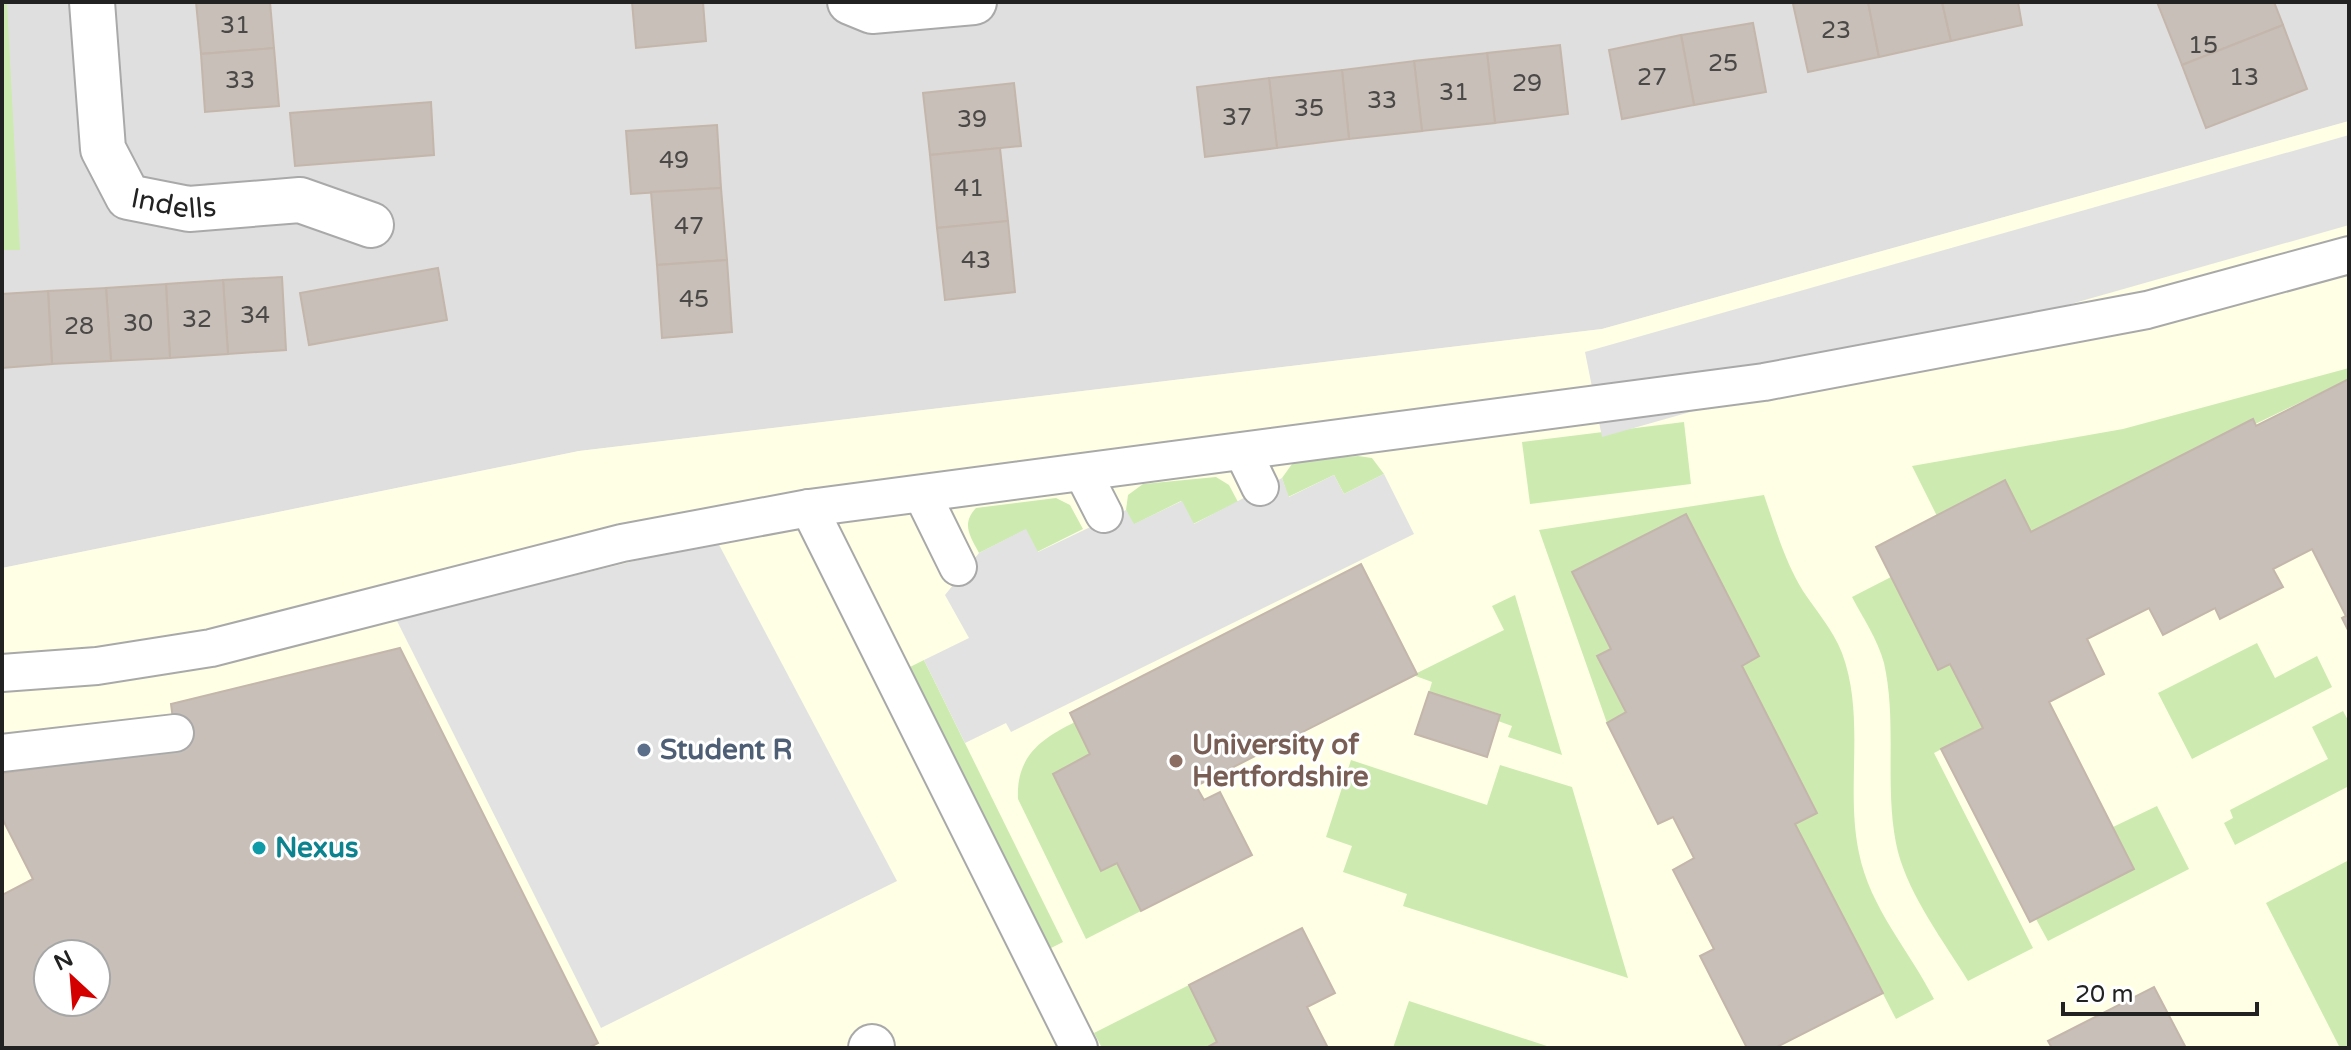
<svg xmlns="http://www.w3.org/2000/svg" width="2351" height="1050" viewBox="0 0 2351 1050" font-family="'Varela Round',sans-serif">
<rect width="100%" height="100%" fill="#f2efe9"/>
<!-- residential -->
<polygon fill="#e0dfdf" points="2,2 2349,2 2349,121 1602,329 579,451 2,568"/>
<!-- education -->
<path fill="#ffffe5" fill-rule="evenodd" d="M2349,121V1048H2V568L579,451L1602,329ZM48,954H96V1002H48Z"/>
<!-- grass -->
<g fill="#cdebb0">
<polygon points="2,2 7,2 20,250 2,250"/>
<polygon points="2349,368 2349,379 2031,532 1937,516 1912,466 2123,429"/>
<polygon points="1684,422 1691,484 1530,504 1522,442"/>
<polygon points="1358,456 1372,458 1384,474 1344,494 1334,475 1288,497 1282,478 1292,464 1300,460"/>
<polygon points="1216,477 1229,485 1238,502 1193,524 1181,501 1133,525 1126,510 1128,495 1143,484"/>
<path d="M1764,495C1775,527 1785,562 1803,591C1817,612 1833,630 1842,653C1866,718 1845,787 1859,853C1870,908 1909,950 1934,999L1896,1019L1795,824L1817,812L1742,666L1759,656L1686,514L1572,572L1611,649L1598,657L1626,712L1607,723L1539,530Z"/>
<path d="M1056,498L1070,505L1083,529L1037,552L1025,530L979,553C970,536 961,524 976,508Z"/>
<path d="M1891,577L1938,669L1950,664L1983,728L1934,753L2033,948L1968,981C1944,942 1910,897 1898,852C1883,790 1898,725 1884,663C1878,640 1863,618 1852,597Z"/>
<polygon points="1515,595 1562,755 1508,737 1512,726 1498,721 1500,714 1429,692 1432,682 1413,675 1504,630 1492,606"/>
<polygon points="2257,643 2275,678 2317,656 2332,687 2192,759 2158,693"/>
<polygon points="924,660 1063,942 1049,949 908,668"/>
<polygon points="2343,711 2349,722 2349,786 2235,845 2224,823 2233,818 2230,810 2328,759 2312,727"/>
<path d="M1075,722L1090,754L1053,774L1101,870L1117,863L1141,911L1086,939L1018,799C1016,757 1040,739 1075,722Z"/>
<polygon points="1351,760 1487,805 1500,765 1572,787 1628,978 1403,906 1407,894 1343,872 1352,846 1326,837"/>
<polygon points="2157,806 2189,869 2048,941 2036,919 2134,869 2113,827"/>
<polygon points="2349,860 2349,1048 2340,1048 2266,903"/>
<polygon points="1189,985 1217,1042 1206,1048 1102,1048 1094,1033"/>
<polygon points="1409,1001 1553,1048 1393,1048"/>
</g>
<!-- parking -->
<g fill="#e2e2e2">
<polygon points="2349,135 2349,225 1602,437 1585,352"/>
<polygon points="1384,474 1414,534 1011,732 1006,723 965,743 924,660 969,638 945,595 979,553 1026,529 1038,552 1126,510 1134,524 1182,501 1194,524 1282,478 1289,497 1334,475 1344,494"/>
<polygon points="717,541 897,881 601,1028 396,619"/>
</g>
<!-- building -->
<g fill="#c7bfb8" stroke="#c4b6ab" stroke-width="2" fill-rule="evenodd">
<polygon points="196,2 270,2 274,48 201,54"/>
<polygon points="632,2 703,2 706,41 636,48"/>
<polygon points="1802,2 1868,2 1879,57 1808,72 1793,4"/>
<polygon points="1868,2 1942,2 1951,41 1879,57"/>
<polygon points="1942,2 2018,2 2022,25 1951,41"/>
<polygon points="2157,2 2274,2 2283,25 2182,65"/>
<polygon points="1753,23 1766,92 1694,105 1681,35"/>
<polygon points="2283,25 2307,89 2206,128 2182,65"/>
<polygon points="1681,35 1694,105 1622,119 1609,50"/>
<polygon points="1560,45 1568,114 1495,123 1487,53"/>
<polygon points="274,48 279,106 205,112 201,54"/>
<polygon points="1487,53 1495,123 1422,131 1414,61"/>
<polygon points="1414,61 1422,131 1349,139 1342,70"/>
<polygon points="1342,70 1349,139 1277,148 1269,78"/>
<polygon points="1269,78 1277,148 1205,157 1197,87"/>
<polygon points="1014,83 1021,146 930,155 923,93"/>
<polygon points="431,102 434,155 295,166 290,113"/>
<polygon points="717,125 721,188 631,194 626,131"/>
<polygon points="1000,148 1008,221 937,228 930,155"/>
<polygon points="721,188 727,260 657,265 651,192"/>
<polygon points="1008,221 1015,292 945,300 937,228"/>
<polygon points="727,260 732,332 662,338 657,265"/>
<polygon points="438,268 447,320 309,345 300,293"/>
<polygon points="282,277 286,350 228,354 223,280"/>
<polygon points="223,280 228,354 170,358 166,284"/>
<polygon points="166,284 170,358 111,361 106,288"/>
<polygon points="106,288 111,361 52,364 48,291"/>
<polygon points="48,291 52,364 2,368 2,294"/>
<polygon points="2349,379 2349,632 2342,618 2346,616 2312,549 2273,569 2283,587 2220,619 2215,608 2163,635 2149,608 2087,639 2104,674 2049,702 2134,869 2030,922 1941,749 1983,728 1950,664 1938,670 1876,547 2005,480 2031,532 2253,419 2256,426"/>
<polygon points="1686,514 1759,656 1742,666 1817,813 1795,824 1883,993 1775,1048 1747,1048 1700,956 1714,949 1673,870 1694,858 1673,817 1658,824 1607,723 1626,712 1597,656 1611,649 1572,572"/>
<polygon points="1361,564 1417,674 1196,786 1204,800 1220,792 1252,855 1141,911 1117,863 1101,871 1053,774 1090,754 1070,713"/>
<path d="M400,648L598,1043L588,1048H2V895L33,879L2,818V773L177,750L171,704ZM48,954H96V1002H48Z"/>
<polygon points="1429,692 1500,715 1487,757 1415,734"/>
<polygon points="1302,928 1335,993 1307,1007 1328,1048 1206,1048 1217,1042 1189,985"/>
<polygon points="2154,987 2186,1048 2052,1048 2048,1041"/>
</g>
<g fill="none" stroke-linecap="round" stroke-linejoin="round">
<!-- service casing -->
<g stroke="#a9a9a9" stroke-width="40">
<g id="service">
<polyline points="1243,452 1260,487"/>
<polyline points="1083,473 1104,514"/>
<polyline points="922,494 958,567"/>
<polyline points="809,508 1079,1048"/>
<polyline points="2,673 97,666 211,648 622,543 809,508 1764,382 2147,310 2349,255"/>
<polyline points="2,753 175,733"/>
</g>
</g>
<!-- pedestrian casing -->
<g stroke="#a9a9a9" stroke-width="48">
<polyline id="pedestrian" points="871,1048 872,1047"/>
</g>
<!-- minor casing -->
<g stroke="#a9a9a9" stroke-width="48">
<g id="minor">
<path id="s1" d="M92,2L103,149L128,197L189,209L300,200L371,225"/>
<polyline points="850,2 872,11 974,2"/>
</g>
</g>
<!-- service -->
<use href="#service" stroke="#fff" stroke-width="36"/>
<!-- pedestrian -->
<use href="#pedestrian" stroke="#fff" stroke-width="44"/>
<!-- minor -->
<use href="#minor" stroke="#fff" stroke-width="44"/>
</g>
<!-- markers -->
<circle fill="#5c6f8a" stroke="#fff" stroke-width="3" cx="644" cy="750" r="8"/>
<circle fill="#8d6e63" stroke="#fff" stroke-width="3" cx="1176" cy="761" r="8"/>
<circle fill="#0f9aa8" stroke="#fff" stroke-width="3" cx="259" cy="848" r="8"/>
<g text-anchor="middle" dominant-baseline="central" stroke-width="6" stroke-linejoin="round" paint-order="stroke">
<!-- number labels -->
<g font-size="24" fill="#4b4948">
<text x="235" y="25">31</text>
<text x="1836" y="30">23</text>
<text x="2203" y="45">15</text>
<text x="1723" y="63">25</text>
<text x="1652" y="77">27</text>
<text x="2244" y="77">13</text>
<text x="240" y="80">33</text>
<text x="1527" y="83">29</text>
<text x="1454" y="92">31</text>
<text x="1382" y="100">33</text>
<text x="1309" y="108">35</text>
<text x="1237" y="117">37</text>
<text x="972" y="119">39</text>
<text x="674" y="160">49</text>
<text x="969" y="188">41</text>
<text x="689" y="226">47</text>
<text x="976" y="260">43</text>
<text x="694" y="299">45</text>
<text x="255" y="315">34</text>
<text x="197" y="319">32</text>
<text x="138" y="323">30</text>
<text x="79" y="326">28</text>
</g>
<!-- street labels -->
<g font-size="28" fill="#222" stroke="#fff">
<text stroke="none"><textPath href="#s1" startOffset="248">Indells</textPath></text>
</g>
<!-- education labels -->
<g font-size="28" font-weight="bold" fill="#785e54" stroke="#fff" text-anchor="start">
<text x="1192" y="745">University of<tspan x="1192" dy="32">Hertfordshire</tspan></text>
</g>
<!-- service labels -->
<g font-size="28" font-weight="bold" fill="#4e5e75" stroke="#fff" text-anchor="start">
<text x="660" y="750">Student R</text>
</g>
<!-- culture labels -->
<g font-size="28" font-weight="bold" fill="#0d838f" stroke="#fff" text-anchor="start">
<text x="275" y="848">Nexus</text>
</g>
</g>
<!-- border -->
<rect width="2351" height="1050" fill="none" stroke="#222222" stroke-width="8"/>
<!-- north arrow -->
<g transform="translate(72 978) rotate(334)"><circle r="38" fill="#ffffff" stroke="#a7a7a7" stroke-width="2"/>
<path d="M0-6L14 30L0 20L-14 30Z" fill="#d40000"/>
<text y="-12" font-size="22" font-weight="bold" text-anchor="middle" fill="#222222">N</text>
</g>
<!-- scale -->
<path d="M2063 1002v12h194v-12" fill="none" stroke="#222222" stroke-width="4"/>
<text x="2075" y="1002" font-size="24" fill="#222222" stroke="#ffffff" stroke-width="6" paint-order="stroke">20 m</text>
</svg>
